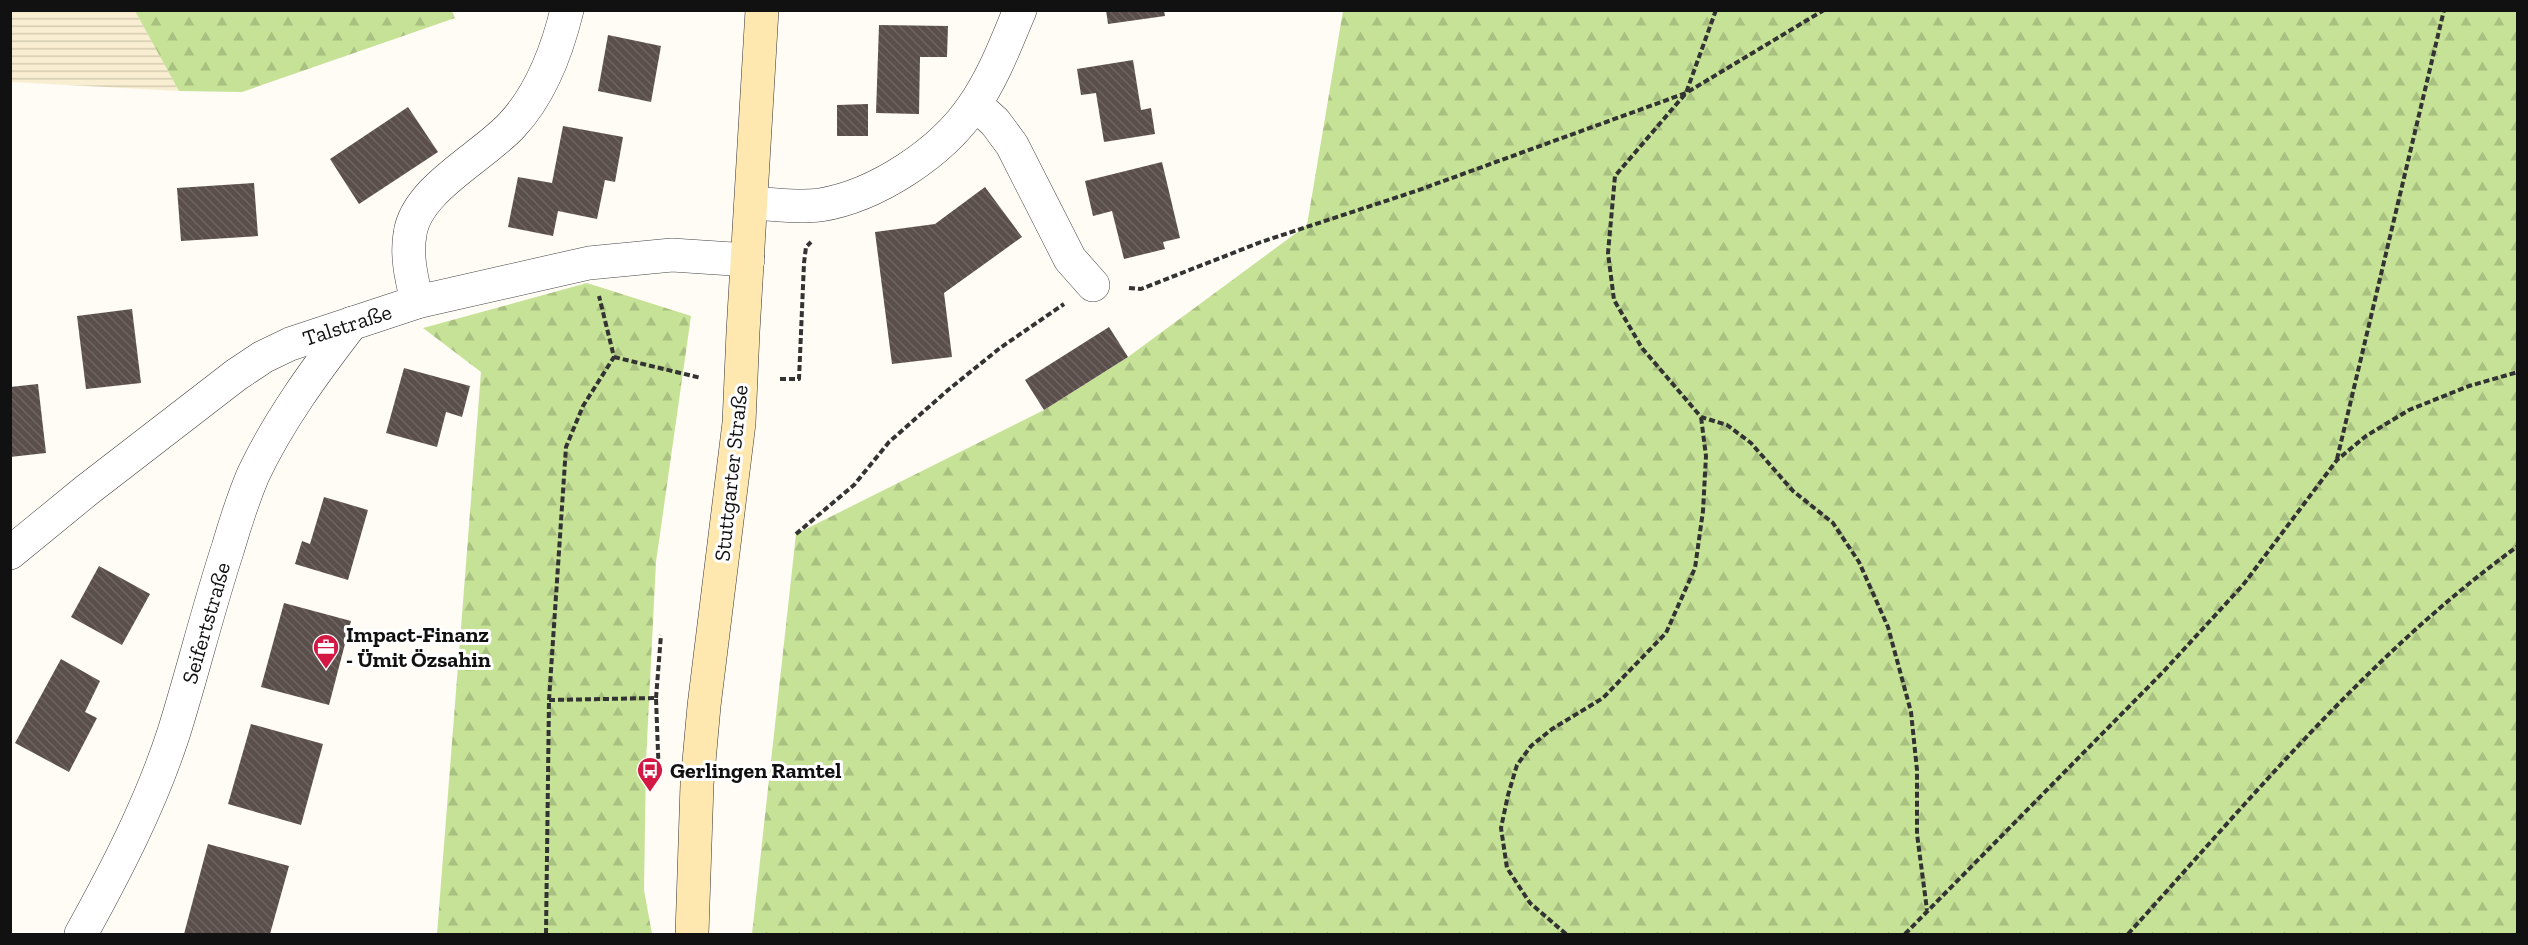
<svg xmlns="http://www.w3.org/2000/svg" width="2528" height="945" viewBox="0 0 2528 945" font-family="'Zilla Slab',serif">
<defs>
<pattern id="farmland-rules" width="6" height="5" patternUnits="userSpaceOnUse" patternTransform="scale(1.5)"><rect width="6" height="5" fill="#f9eed1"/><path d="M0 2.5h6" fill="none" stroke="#d4cbb2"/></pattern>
<pattern id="forest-firs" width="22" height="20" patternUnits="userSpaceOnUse" patternTransform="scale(1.5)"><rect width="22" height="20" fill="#c6e296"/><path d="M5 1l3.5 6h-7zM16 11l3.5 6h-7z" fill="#a9c180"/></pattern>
<pattern id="building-back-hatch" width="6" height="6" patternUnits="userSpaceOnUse" patternTransform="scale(1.5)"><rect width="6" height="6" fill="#5b4f4c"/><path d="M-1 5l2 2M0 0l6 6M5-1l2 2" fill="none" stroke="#6e6462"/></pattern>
</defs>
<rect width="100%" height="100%" fill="#fffbf5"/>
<!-- farmland -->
<polygon fill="url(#farmland-rules)" points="10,11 135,11 179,91 11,82"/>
<!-- forest -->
<g fill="url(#forest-firs)">
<polygon points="452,11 455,18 242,92 179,91 135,11"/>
<polygon points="1343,11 2517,11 2517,934 752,934 796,534 1044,410 1128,357 1307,225"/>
<polygon points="587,283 691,316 656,562 646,761 644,890 652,934 437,934 481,372 423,328"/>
</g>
<!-- building -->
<g fill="url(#building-back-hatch)">
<polygon points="1106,10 1164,10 1165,16 1108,24"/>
<polygon points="879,25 948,26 947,57 920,57 919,114 876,113"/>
<polygon points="608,35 661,46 651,102 598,91"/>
<polygon points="1133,60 1141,110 1151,108 1155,134 1104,142 1096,93 1081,95 1077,69"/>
<polygon points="868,104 868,136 837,136 837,105"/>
<polygon points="408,107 438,152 359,204 330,159"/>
<polygon points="563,126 623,137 615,182 605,180 597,219 558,211 553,236 508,227 518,177 552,183"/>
<polygon points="1162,162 1180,238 1163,242 1165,249 1124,259 1112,211 1093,216 1085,181"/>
<polygon points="254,183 258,236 181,241 177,188"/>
<polygon points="985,187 1022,237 944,293 952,357 892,364 875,232 935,224"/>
<polygon points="132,309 141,383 86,389 77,316"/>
<polygon points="1109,327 1128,357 1044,410 1025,380"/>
<polygon points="404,368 470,386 462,417 446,412 437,447 386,433"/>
<polygon points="38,384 46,453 10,457 10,387"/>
<polygon points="324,497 368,510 348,580 295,564 302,541 310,544"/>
<polygon points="99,566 150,594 122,645 71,617"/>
<polygon points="284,603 351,621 329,705 261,687"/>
<polygon points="61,659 100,681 85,712 97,718 69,772 15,743"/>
<polygon points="251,724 323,744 301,825 228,804"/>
<polygon points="208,844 289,866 270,934 184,934"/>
</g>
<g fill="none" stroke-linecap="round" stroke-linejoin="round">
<!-- street casing -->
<g stroke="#444" stroke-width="34">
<g id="street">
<polyline points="975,104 995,122 1012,145 1070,259 1093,285"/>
<path d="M751,203C773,204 798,208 820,205C876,196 942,153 974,105C994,76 1006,43 1020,10"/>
<path d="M417,302C412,280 406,257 410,234C416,189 483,157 512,125C541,94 557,51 567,10"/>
<polyline points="10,553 87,490 236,375 263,357 290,344 417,302 589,263 672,255 748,260"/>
<path d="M81,934C117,869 151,803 174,732C193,671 208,609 228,548C235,524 243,499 253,475C279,420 315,371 352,323"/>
</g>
</g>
<!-- secondary casing -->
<g stroke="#333" stroke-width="34">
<polyline id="secondary" points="692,934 697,784 704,706 739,423 743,332 762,10"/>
</g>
<!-- path -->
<g stroke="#333" stroke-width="4" stroke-dasharray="6 3" stroke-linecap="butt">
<polyline points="1716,10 1686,93 1615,176 1608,253 1614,300 1642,348 1701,417 1727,425 1751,443 1793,491 1833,523 1859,562 1888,627 1911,712 1917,770 1917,834 1927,910"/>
<polyline points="1129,288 1141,289 1261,242 1416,191 1686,93 1824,10"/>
<polyline points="614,357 701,378"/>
<polyline points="780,379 799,379 804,263 806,247 811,242"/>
<polyline points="2337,459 2444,10"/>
<polyline points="796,534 854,485 889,442 948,390 1000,348 1064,304"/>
<polyline points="656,698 661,635"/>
<polyline points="549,700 656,698 659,779"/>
<polyline points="546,934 549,700 566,447 583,406 614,357 599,296"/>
<polyline points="1566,934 1530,903 1507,868 1501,828 1508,795 1517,765 1531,746 1552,729 1603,698 1666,633 1695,568 1703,511 1706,456 1701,417"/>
<polyline points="1905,934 2163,672 2243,585 2337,460 2366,436 2409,410 2469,386 2518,372"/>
<path d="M2128,934C2251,799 2369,654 2518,546"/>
</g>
<!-- street -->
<use href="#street" stroke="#fff" stroke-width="33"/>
<!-- secondary -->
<use href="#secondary" stroke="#ffe8b0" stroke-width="33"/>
</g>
<!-- icons -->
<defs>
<g id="office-pin" transform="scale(1.35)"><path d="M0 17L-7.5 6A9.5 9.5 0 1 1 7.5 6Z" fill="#d21843" stroke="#fff"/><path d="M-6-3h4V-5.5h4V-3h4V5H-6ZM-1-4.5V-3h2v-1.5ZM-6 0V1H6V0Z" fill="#fff"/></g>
<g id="bus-pin" transform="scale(1.35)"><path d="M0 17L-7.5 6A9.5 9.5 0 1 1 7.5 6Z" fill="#d21843" stroke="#fff"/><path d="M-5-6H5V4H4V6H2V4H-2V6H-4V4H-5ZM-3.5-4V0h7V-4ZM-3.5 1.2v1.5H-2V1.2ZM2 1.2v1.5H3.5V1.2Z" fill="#fff"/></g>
</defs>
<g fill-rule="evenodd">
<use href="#office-pin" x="326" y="647"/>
<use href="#bus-pin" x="650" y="770"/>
</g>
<g text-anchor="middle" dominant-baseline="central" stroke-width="6" stroke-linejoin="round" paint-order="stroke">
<!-- street labels -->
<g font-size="22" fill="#111" stroke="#fff">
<text transform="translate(347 325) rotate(-18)">Talstraße</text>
<text transform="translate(731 473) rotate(-84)">Stuttgarter Straße</text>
<text transform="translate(206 623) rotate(-74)">Seifertstraße</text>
</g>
<!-- poi labels -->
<g font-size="22" font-weight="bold" fill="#111" stroke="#fff" text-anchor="start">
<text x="346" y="634">Impact-Finanz<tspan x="346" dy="25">- Ümit Özsahin</tspan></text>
<text x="670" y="770">Gerlingen Ramtel</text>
</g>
</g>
<!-- border -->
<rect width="2528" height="945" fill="none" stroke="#111111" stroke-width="24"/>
</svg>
